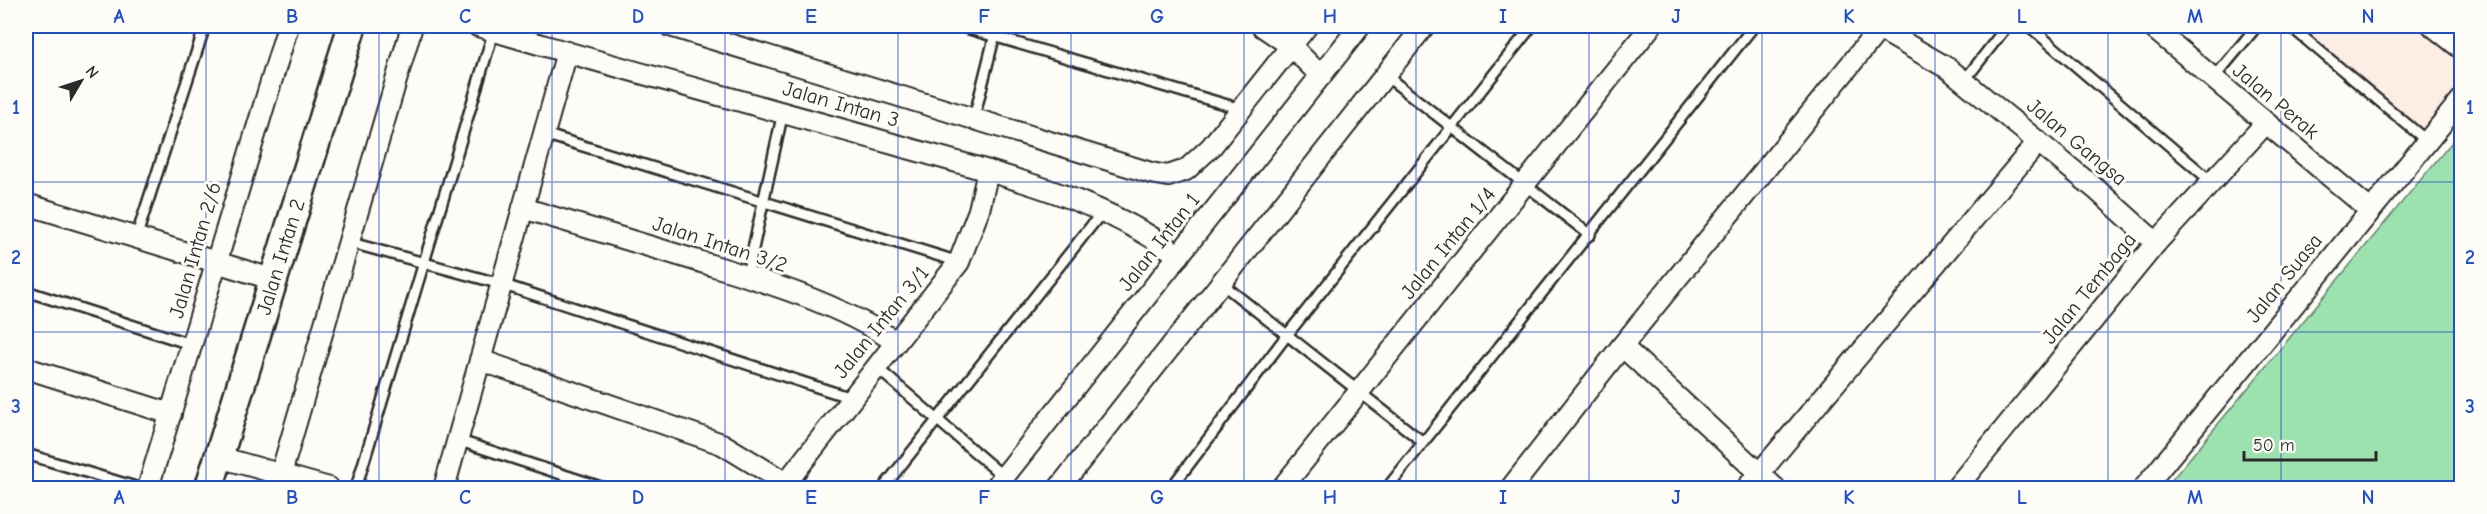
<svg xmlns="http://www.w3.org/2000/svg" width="2487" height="514" viewBox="0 0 2487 514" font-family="'Comic Neue',sans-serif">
<rect width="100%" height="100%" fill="#fdfcf7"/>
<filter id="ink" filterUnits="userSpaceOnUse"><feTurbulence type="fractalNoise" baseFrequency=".0167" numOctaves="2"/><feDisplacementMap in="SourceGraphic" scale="12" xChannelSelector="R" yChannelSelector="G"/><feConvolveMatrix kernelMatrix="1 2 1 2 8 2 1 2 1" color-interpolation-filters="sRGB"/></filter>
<g filter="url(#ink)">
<!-- built -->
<polygon fill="#fcede5" points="2284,26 2424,26 2461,57 2461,109 2430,149"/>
<!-- green -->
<polygon fill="#9ce2ae" stroke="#64866c" stroke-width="1.5" points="2461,131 2461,488 2165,488"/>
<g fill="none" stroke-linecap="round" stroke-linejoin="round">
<!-- lane casing -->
<g stroke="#2b2b2b" stroke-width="14">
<g id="lane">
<polyline points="959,26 1241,109"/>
<polyline points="2029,26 2212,182"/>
<polyline points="2290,26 2428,142"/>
<polyline points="720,41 724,26"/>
<polyline points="1385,75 1590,235"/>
<polyline points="2213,79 2257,26"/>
<polyline points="1964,81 2007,26"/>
<polyline points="974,118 997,26"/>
<polyline points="544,134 959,262"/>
<polyline points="136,238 205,26"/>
<polyline points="348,242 501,284 851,398"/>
<polyline points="747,276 783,112"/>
<polyline points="1221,283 1423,442"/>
<polyline points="26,291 193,345"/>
<polyline points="876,367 1004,477"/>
<polyline points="457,440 604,488"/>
<polyline points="26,454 139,488"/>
<polyline points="356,488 494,30"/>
<polyline points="883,488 1103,211"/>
<polyline points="1171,488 1287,335 1532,26"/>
<polyline points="1387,488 1754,26"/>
</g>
</g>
<!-- street casing -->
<g stroke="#2b2b2b" stroke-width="24">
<g id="street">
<path d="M478,26C616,68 755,104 893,144C987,171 1100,196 1179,256"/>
<polyline points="670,26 1151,173 1168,176 1186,170 1211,147 1307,26"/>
<polyline points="1262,26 1291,46 1321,76"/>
<polyline points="1875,26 1949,69 2097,190 2156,243"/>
<polyline points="2151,26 2370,210"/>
<polyline points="2433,26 2462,49"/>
<polyline points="26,204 275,280"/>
<path d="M523,208C581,226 640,243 698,261C766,282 836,302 896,342"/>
<polyline points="1622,346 1775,488"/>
<polyline points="480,360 722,444 786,483"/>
<polyline points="26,368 171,414"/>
<polyline points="219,457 329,488"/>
<polyline points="281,474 412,26"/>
<polyline points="148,488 288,26"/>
<polyline points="444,488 567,52"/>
<polyline points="782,488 959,262 979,210 988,171"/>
<polyline points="995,488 1360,26"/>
<polyline points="1059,488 1424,26"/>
<polyline points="1282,488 1651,26"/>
<polyline points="1511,488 1622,346 1880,28"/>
<polyline points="1747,488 2038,142"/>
<polyline points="1956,488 2156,243 2265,124"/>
<polyline points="2144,488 2462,99"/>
</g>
</g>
<!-- secondary casing -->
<g stroke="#2b2b2b" stroke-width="32">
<g id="secondary">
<path id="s1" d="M209,488L352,26"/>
</g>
</g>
<!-- lane -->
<use href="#lane" stroke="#fdfcf7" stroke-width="9"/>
<!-- street -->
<use href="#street" stroke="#fdfcf7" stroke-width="20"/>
<!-- secondary -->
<use href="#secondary" stroke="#fdfcf7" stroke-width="27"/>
</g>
</g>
<!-- grid -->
<path fill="none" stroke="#1d4ed8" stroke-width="1.5" stroke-opacity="0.55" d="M206,26V488M379,26V488M552,26V488M725,26V488M898,26V488M1071,26V488M1244,26V488M1416,26V488M1589,26V488M1762,26V488M1935,26V488M2108,26V488M2281,26V488M26,182H2462M26,332H2462"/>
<g text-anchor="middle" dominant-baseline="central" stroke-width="6" stroke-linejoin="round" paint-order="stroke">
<!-- street labels -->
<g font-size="21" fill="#2b2b2b" stroke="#fdfcf7">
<text transform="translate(2276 101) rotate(40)">Jalan Perak</text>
<text transform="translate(841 104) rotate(16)">Jalan Intan 3</text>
<text transform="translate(2077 142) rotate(40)">Jalan Gangsa</text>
<text transform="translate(1159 242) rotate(-52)">Jalan Intan 1</text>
<text transform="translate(1448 243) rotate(-51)">Jalan Intan 1/4</text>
<text transform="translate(720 244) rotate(18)">Jalan Intan 3/2</text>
<text transform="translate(195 250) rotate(-74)">Jalan Intan 2/6</text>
<text stroke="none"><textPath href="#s1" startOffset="242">Jalan Intan 2</textPath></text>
<text transform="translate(2284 278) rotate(-51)">Jalan Suasa</text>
<text transform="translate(2089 288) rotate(-51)">Jalan Tembaga</text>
<text transform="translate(881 322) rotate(-51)">Jalan Intan 3/1</text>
</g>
</g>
<!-- margin -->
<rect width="2487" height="514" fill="none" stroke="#fdfcf7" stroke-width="66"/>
<!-- north arrow -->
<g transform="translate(81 81) rotate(51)" stroke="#fdfcf7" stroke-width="4.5" paint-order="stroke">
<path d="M0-4.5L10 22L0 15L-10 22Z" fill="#2b2b2b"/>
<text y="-9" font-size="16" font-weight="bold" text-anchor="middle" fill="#2b2b2b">N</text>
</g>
<!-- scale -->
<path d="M2244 451v9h132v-9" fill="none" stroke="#2b2b2b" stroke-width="3"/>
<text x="2253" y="451" font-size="18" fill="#2b2b2b" stroke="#fdfcf7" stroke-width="4.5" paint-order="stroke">50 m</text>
<rect x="33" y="33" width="2421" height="448" fill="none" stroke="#1d4ed8" stroke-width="2"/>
<g font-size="20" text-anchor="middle" font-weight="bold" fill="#1d4ed8">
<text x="119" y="23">A</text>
<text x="292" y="23">B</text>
<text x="465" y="23">C</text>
<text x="638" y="23">D</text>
<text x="811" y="23">E</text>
<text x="984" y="23">F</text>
<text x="1157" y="23">G</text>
<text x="1330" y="23">H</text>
<text x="1503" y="23">I</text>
<text x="1676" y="23">J</text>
<text x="1849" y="23">K</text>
<text x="2022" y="23">L</text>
<text x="2195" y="23">M</text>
<text x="2368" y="23">N</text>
<text x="16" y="114">1</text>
<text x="2470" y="114">1</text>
<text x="16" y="264">2</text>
<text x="2470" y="264">2</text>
<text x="16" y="413">3</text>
<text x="2470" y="413">3</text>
<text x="119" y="504">A</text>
<text x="292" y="504">B</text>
<text x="465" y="504">C</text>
<text x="638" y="504">D</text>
<text x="811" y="504">E</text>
<text x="984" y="504">F</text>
<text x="1157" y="504">G</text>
<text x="1330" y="504">H</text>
<text x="1503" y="504">I</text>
<text x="1676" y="504">J</text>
<text x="1849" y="504">K</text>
<text x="2022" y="504">L</text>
<text x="2195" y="504">M</text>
<text x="2368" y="504">N</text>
</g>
</svg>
